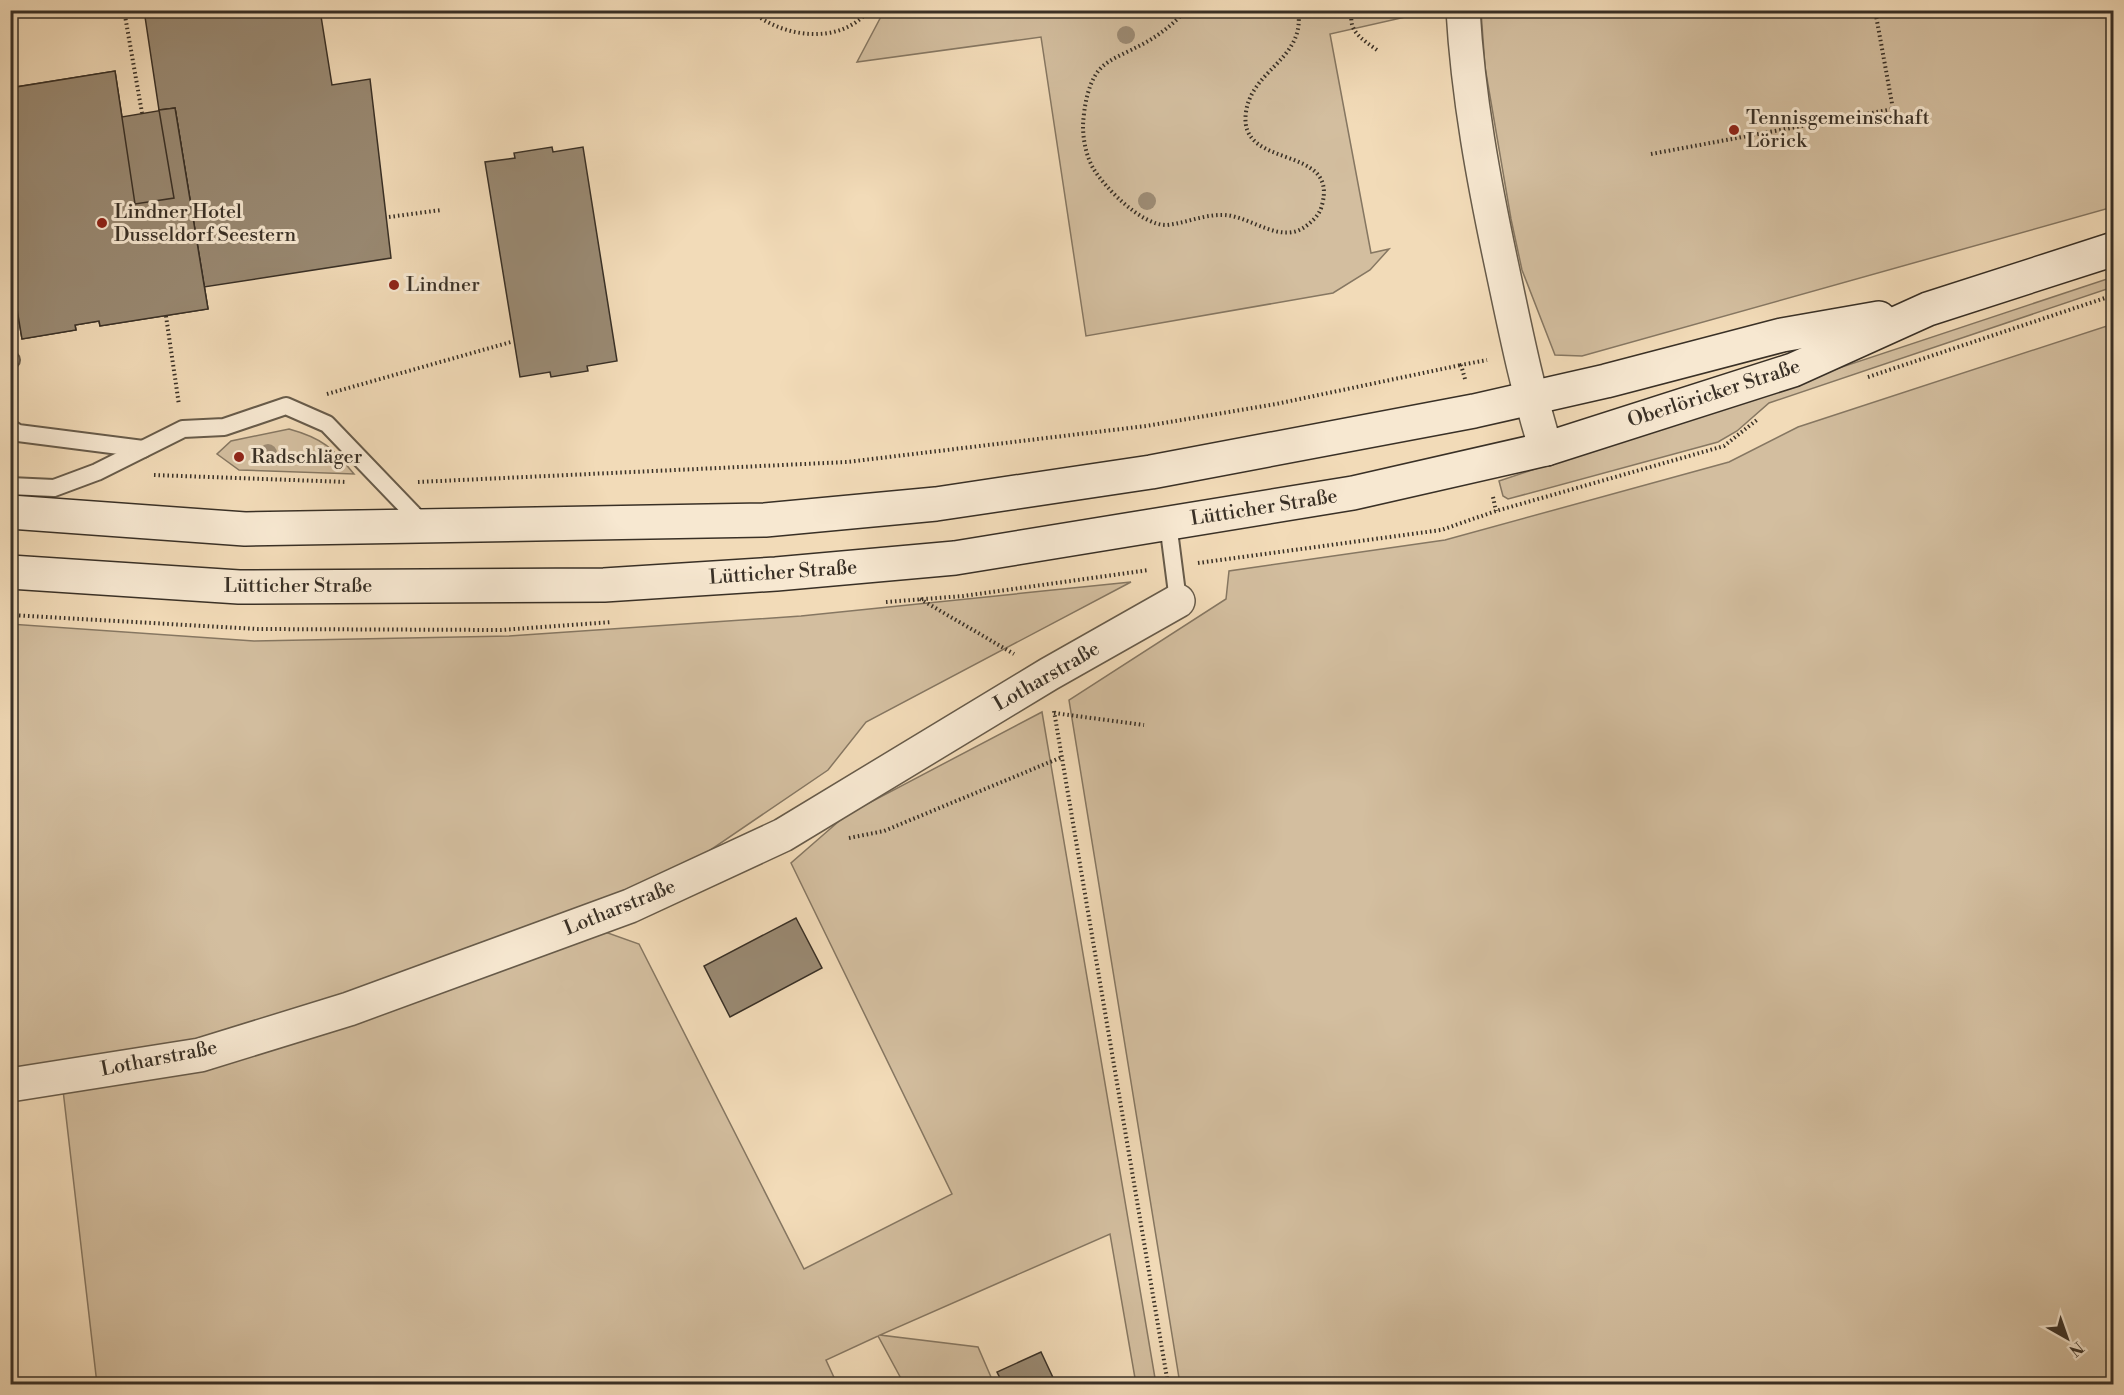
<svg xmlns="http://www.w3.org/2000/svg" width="2124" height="1395" viewBox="0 0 2124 1395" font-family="'Libre Bodoni',serif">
<rect width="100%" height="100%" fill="#f2dbb8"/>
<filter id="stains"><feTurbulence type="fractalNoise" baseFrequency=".00333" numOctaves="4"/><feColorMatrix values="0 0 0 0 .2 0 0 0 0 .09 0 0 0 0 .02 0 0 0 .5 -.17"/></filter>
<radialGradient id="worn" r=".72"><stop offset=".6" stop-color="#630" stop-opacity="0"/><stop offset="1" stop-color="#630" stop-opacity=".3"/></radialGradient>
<!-- green -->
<g fill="#d3be9f" stroke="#867762" stroke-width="1.5">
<polygon points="884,11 1432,11 1330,34 1371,253 1389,249 1370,270 1333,293 1086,336 1041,37 857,62"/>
<polygon points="1481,11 2113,11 2113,207 1582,356 1555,355 1522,270 1511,219 1485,67"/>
<polygon points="2113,277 2113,287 1769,403 1737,431 1718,442 1508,499 1503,496 1499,481"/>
<polygon points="2113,324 2113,1384 1180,1384 1069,700 1226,599 1229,571 1445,540 1729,462 1798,427"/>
<path d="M289,429C322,438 333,448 354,474L239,470L217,454L231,441Z"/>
<polygon points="1131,582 866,722 828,770 650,891 348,1004 159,1054 11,1081 10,624 254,641 509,636 801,616"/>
<polygon points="1042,712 1156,1384 1136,1384 1110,1234 880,1335 978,1347 994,1384 904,1384 878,1336 826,1360 837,1384 97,1384 63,1090 594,928 639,944 804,1269 952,1194 791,863 846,815"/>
</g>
<!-- building -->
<g fill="#998972" stroke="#393026" stroke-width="1.5">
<polygon points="144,10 320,10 332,85 370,79 391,258 204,287 175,108 159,110"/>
<polygon points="115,71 122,117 175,108 208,309 100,326 99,321 75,325 76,330 22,339 10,267 10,88"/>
<polygon points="115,71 135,204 174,198 159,110 175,108 208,309 100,326 99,321 75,325 76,330 22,339 10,267 10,88"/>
<polygon points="552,147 553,152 583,147 617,361 587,366 588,371 551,377 550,372 520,377 485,162 515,158 514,153"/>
<polygon points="796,918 822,968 730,1017 704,966"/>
<polygon points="1041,1352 1056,1384 1003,1384 997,1372"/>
</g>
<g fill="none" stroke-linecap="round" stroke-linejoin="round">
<!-- lane casing -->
<g stroke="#675b4a" stroke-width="20">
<g id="lane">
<polyline points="10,361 11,360"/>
<polyline points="10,428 18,433 143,449"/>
<polyline points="10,486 54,488 97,472 183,429 224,427 286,406 327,424 423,524"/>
<polyline points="1168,523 1178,601"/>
</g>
</g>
<!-- street casing -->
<g stroke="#675b4a" stroke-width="36">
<g id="street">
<path d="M1463,10C1468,97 1484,183 1502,267C1515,328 1527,389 1546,449"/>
<polyline points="10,1085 200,1055 349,1009 630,906 783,835 1049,674 1178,601"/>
</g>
</g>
<!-- secondary casing -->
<g stroke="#393026" stroke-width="36">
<g id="secondary">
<polyline points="10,512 245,529 765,520 936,504 1151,472 1474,411 1606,381 1782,335 1879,318"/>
<polyline points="10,572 239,587 604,585 776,574 955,558 1353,493 1546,449 1793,370 1928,309 2114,249"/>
</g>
</g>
<!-- path -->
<g stroke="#393026" stroke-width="4" stroke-dasharray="1.5 3" stroke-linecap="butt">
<polyline points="124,10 142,113"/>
<path d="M750,10C782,38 840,46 869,10"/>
<path d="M1186,10C1172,26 1154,39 1135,48C1124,54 1109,59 1100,69C1088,82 1084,107 1083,125C1083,140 1086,155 1093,168C1105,188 1142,226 1167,225C1187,223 1204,214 1225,215C1252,217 1281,245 1306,226C1313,221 1320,214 1322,205C1339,143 1237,171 1246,112C1252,69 1306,59 1298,10"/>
<path d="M1353,10C1346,30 1362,39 1377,50"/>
<polyline points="1298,12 1305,10"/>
<polyline points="1651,154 1893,109 1875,10"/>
<polyline points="389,217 441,210"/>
<polyline points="166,316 179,405"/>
<polyline points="1868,377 2114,295"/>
<polyline points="1465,379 1461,365 1487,360"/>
<polyline points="327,394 511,342"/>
<polyline points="154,475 347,482"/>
<polyline points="418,482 847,462 1146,426 1276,404 1461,365"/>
<polyline points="1493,497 1496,511"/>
<polyline points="1198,563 1441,530 1496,511 1724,446 1758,419"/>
<polyline points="920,599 1014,654"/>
<polyline points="886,602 963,596 1149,570"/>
<polyline points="10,615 258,629 501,630 612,622"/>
<polyline points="1054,711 1168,1384"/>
<polyline points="1054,713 1144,725"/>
<polyline points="849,838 884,831 1062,757"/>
</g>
<!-- lane -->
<use href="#lane" stroke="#f7e8d1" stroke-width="16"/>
<!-- street -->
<use href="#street" stroke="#f7e8d1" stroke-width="33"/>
<!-- secondary -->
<use href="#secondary" stroke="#f7e8d1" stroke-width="33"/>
</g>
<!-- trees -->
<g fill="#9d8c75">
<circle cx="1126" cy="35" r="9"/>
<circle cx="1147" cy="201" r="9"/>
<circle cx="268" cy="453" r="9"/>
</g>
<!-- markers -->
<g fill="#8f2418" stroke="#f7e8d1" stroke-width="2">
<circle cx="1734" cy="130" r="6"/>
<circle cx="102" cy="223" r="6"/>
<circle cx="394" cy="285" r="6"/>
<circle cx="239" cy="457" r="6"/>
</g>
<g text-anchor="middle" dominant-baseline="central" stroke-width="6" stroke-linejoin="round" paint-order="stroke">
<!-- poi labels -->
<g font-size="20" fill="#393026" stroke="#f7e8d1" text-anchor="start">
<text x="1746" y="118">Tennisgemeinschaft<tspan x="1746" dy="23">Lörick</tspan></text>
<text x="114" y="212">Lindner Hotel<tspan x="114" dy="23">Dusseldorf Seestern</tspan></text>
<text x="406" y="285">Lindner</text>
<text x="251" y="457">Radschläger</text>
</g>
<!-- street labels -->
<g font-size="20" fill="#393026" stroke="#f7e8d1">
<text transform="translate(1714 394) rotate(-18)">Oberlöricker Straße</text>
<text transform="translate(1264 508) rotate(-9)">Lütticher Straße</text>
<text transform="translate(783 573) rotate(-4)">Lütticher Straße</text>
<text x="298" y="586">Lütticher Straße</text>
<text transform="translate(1047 677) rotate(-30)">Lotharstraße</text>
<text transform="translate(620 908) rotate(-22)">Lotharstraße</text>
<text transform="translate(159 1059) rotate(-11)">Lotharstraße</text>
</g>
</g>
<!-- margin -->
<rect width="2124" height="1395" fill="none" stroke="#f2dbb8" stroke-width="36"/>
<rect x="12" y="12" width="2100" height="1371" fill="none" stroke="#393026" stroke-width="3"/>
<rect x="18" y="18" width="2088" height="1359" fill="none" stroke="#393026" stroke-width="1.5"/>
<!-- north arrow -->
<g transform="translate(2067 1338) rotate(140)" stroke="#f7e8d1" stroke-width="4.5" paint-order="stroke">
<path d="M0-4.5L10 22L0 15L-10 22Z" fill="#393026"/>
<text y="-9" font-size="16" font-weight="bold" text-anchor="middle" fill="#393026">N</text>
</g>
<rect width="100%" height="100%" filter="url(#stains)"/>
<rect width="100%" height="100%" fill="url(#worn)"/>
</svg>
